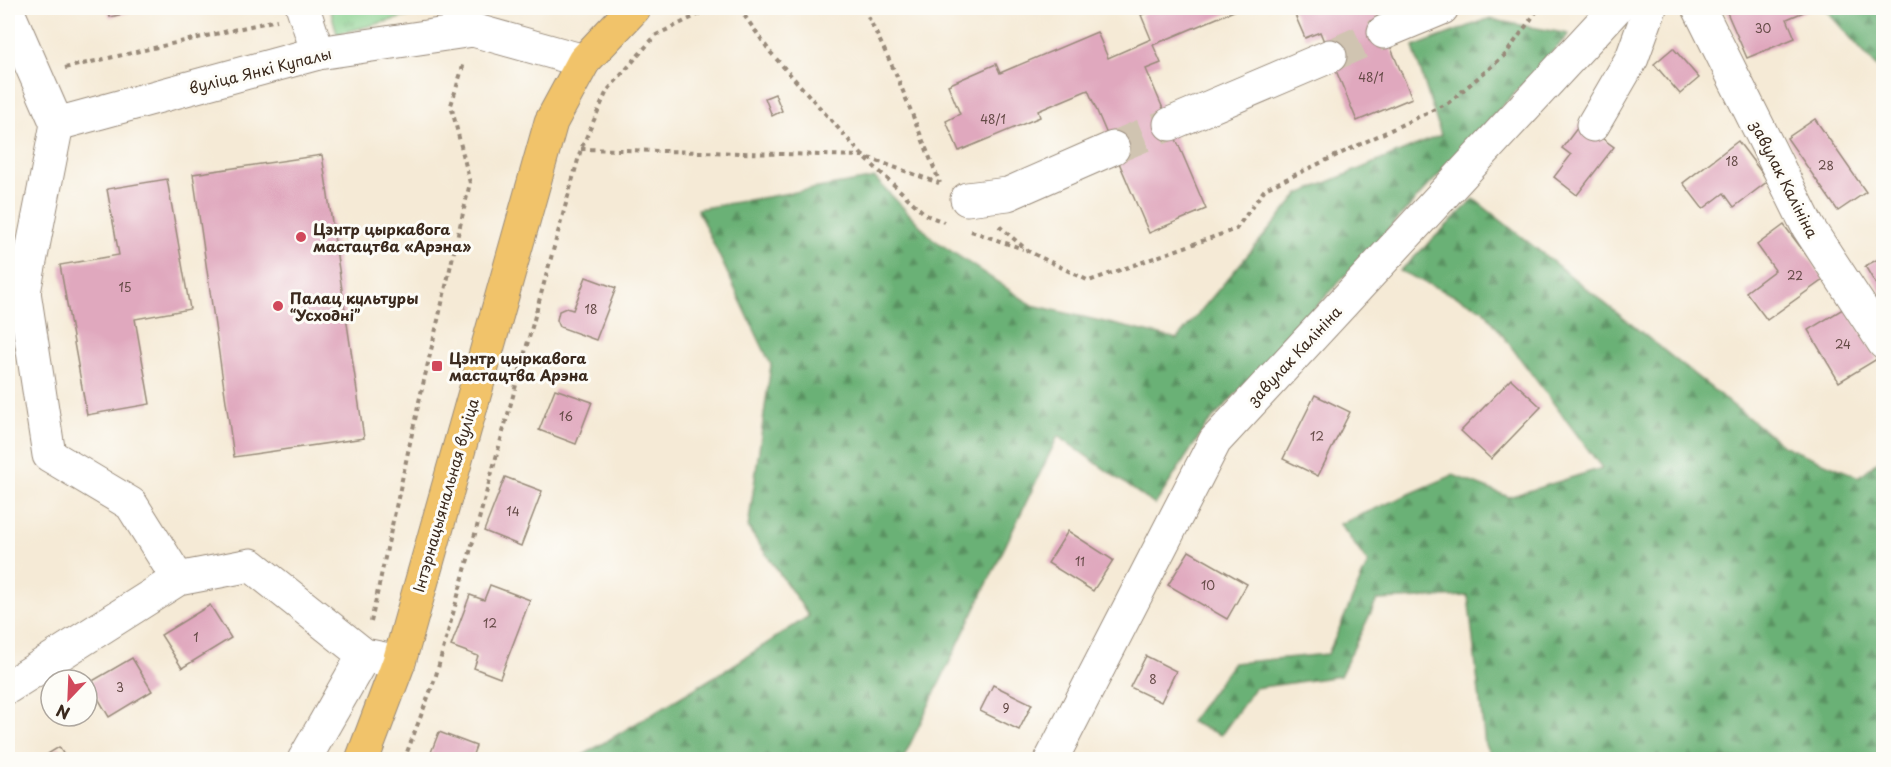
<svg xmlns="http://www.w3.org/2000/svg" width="1891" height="767" viewBox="0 0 1891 767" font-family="'Playpen Sans',sans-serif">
<defs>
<pattern id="grass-tufts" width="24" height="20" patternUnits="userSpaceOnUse" patternTransform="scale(1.5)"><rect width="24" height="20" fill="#84ce8a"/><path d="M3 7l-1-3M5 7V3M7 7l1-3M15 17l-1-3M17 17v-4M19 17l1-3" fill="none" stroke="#6da770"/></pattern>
<pattern id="forest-firs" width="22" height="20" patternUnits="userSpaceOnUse" patternTransform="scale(1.5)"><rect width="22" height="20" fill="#6bb176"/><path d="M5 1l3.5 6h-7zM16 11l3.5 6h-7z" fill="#599060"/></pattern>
</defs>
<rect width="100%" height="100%" fill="#fdfcf7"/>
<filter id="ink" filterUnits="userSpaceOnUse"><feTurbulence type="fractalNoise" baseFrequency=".0167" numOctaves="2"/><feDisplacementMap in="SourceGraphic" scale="12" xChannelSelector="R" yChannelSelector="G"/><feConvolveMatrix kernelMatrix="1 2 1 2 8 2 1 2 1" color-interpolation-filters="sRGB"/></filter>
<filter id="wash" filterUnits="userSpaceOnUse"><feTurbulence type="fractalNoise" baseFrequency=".008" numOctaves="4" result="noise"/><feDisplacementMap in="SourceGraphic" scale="24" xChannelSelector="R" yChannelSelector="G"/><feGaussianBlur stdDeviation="1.35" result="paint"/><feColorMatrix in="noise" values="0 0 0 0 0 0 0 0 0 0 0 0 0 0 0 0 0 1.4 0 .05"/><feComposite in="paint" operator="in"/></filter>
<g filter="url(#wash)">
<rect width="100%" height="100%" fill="#f5ead6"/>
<!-- grass -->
<polygon fill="url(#grass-tufts)" stroke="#607c54" stroke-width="1.5" points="330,8 440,8 337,34"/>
<!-- forest -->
<g fill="url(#forest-firs)" stroke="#536e4a" stroke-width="1.5">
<polygon points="1824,8 1883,8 1883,74"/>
<polygon points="1488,19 1569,34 1206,426 1155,505 1058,436 903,759 575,760 729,668 809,616 748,528 771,365 697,209 875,178 933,239 1032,305 1177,339 1299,194 1441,135 1413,47"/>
<polygon points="1474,199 1784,446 1859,477 1883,457 1883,759 1493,759 1485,745 1468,596 1377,600 1340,676 1255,688 1221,735 1190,722 1233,663 1328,654 1368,563 1340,524 1453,475 1509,497 1602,468 1483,309 1400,271"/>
</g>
<g id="blocks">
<!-- building -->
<g fill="#e0a8be">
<polygon points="107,8 147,8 110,17"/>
<polygon points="1159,8 1235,8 1236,10 1153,45 1161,63 1146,69 1206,209 1149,233 1088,90 1038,111 1040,117 959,151 946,121 960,114 948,85 996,64 1000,73 1097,32 1108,58 1151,39 1141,15"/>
<polygon points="1292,8 1361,8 1362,9 1374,8 1412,98 1357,121 1320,32 1305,38"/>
<polygon points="1725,8 1813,8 1787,19 1795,38 1747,58"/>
<polygon points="1673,48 1699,78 1680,94 1654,64"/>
<polygon points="775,94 782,111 772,116 765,98"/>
<polygon points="1815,119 1866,192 1838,211 1787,138"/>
<polygon points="1581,123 1614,147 1577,195 1554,177 1571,155 1562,148"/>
<polygon points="1738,141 1768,181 1734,207 1724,193 1703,209 1683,183"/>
<polygon points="322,155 364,438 234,457 193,174"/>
<polygon points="167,179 190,309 135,319 150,404 87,415 60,265 119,255 107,189"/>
<polygon points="1784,225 1824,279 1767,320 1746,292 1775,270 1757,245"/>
<polygon points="1884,256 1884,298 1865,266"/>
<polygon points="586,277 616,288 596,340 560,327 557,320 559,311 566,308 573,310"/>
<polygon points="1846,307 1877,359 1839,382 1808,330"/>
<polygon points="1511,379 1541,407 1491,459 1461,431"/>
<polygon points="555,389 592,402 576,444 539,430"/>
<polygon points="1315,395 1350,412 1318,476 1283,459"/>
<polygon points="505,477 542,491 521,546 484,531"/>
<polygon points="1068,531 1113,560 1093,591 1048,563"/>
<polygon points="1189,551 1247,584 1227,619 1168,585"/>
<polygon points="490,585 530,600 500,678 474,668 478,656 451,646 470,595 484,600"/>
<polygon points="210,605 231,638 182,668 161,635"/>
<polygon points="1146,656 1176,671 1161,702 1130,687"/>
<polygon points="132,658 152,691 109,717 89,683"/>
<polygon points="993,685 1032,704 1019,730 980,711"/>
<polygon points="439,732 476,746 471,760 428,760"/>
<polygon points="59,747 67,760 38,760"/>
</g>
</g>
</g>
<g filter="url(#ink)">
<use href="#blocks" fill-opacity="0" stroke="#988a7a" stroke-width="1.5"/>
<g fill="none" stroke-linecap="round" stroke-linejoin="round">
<!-- minor-tunnel -->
<g stroke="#d0c4b1" stroke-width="33" stroke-dasharray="33 16" stroke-linecap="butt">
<polyline points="1330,56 1384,32"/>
<polyline points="1113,148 1170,124"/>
</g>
<!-- minor casing -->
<g stroke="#988a7a" stroke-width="35">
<g id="minor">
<polyline points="303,8 318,53"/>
<polyline points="1699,8 1808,227 1884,343"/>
<polyline points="8,12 57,124 318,53 473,30 584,61"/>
<polyline points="1384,32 1442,8"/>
<polyline points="1170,124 1330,56"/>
<polyline points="1593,125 1632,58 1650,8"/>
<polyline points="967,199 1008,194 1113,148"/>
<polyline points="24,292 57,124"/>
<polyline points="8,300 24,292 49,455 131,504 178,579"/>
<polyline points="8,687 178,579 251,565 364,655 399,662"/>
<polyline points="304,760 364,655"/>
<polyline points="1051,760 1215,441 1616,8"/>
</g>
</g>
<!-- major casing -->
<g stroke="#988a7a" stroke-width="35">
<polyline id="major" points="362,760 399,662 551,122 584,61 634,8"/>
</g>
<!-- path -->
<g stroke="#988a7a" stroke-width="4" stroke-dasharray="4.5 4.5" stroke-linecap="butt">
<polyline points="739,8 771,53 863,156 926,215 944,222"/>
<polyline points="864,8 896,74 940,183"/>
<polyline points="65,68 277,20"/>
<polyline points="581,149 863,156 939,183"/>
<polyline points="999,226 1028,251 1089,281 1236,229 1265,189 1448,103 1505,55 1539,8"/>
<polyline points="971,231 1023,249"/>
<polyline points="371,622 418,406 470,183 451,105 464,63"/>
<polyline points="404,760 435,679 581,149 607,91 656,35 712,8"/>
</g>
<!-- minor -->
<use href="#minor" stroke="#fff" stroke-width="33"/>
<!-- major -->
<use href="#major" stroke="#f1c36a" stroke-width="33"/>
</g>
</g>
<!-- markers -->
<g fill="#d1495b" stroke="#fdfcf7" stroke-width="2">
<circle cx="301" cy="237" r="6"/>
<circle cx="278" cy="306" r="6"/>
<rect x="431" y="360" width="12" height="12" rx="3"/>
</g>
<g text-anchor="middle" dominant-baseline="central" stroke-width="6" stroke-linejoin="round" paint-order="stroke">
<!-- number labels -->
<g font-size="12" fill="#644a46">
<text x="1763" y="28">30</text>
<text x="1371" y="77">48/1</text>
<text x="993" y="119">48/1</text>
<text x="1732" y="161">18</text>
<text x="1826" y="165">28</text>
<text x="1795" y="275">22</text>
<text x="125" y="287">15</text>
<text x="591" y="309">18</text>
<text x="1843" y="344">24</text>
<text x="566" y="416">16</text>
<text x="1317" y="436">12</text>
<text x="513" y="511">14</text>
<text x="1080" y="561">11</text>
<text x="1208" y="585">10</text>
<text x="490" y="623">12</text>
<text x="196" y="637">1</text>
<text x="1153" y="679">8</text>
<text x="120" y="687">3</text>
<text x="1006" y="708">9</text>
</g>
<!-- street labels -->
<g font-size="15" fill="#3b2a1e" stroke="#fdfcf7">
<text transform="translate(260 70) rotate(-14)">вуліца Янкі Купалы</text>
<text transform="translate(1785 179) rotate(63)">завулак Калініна</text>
<text transform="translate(1294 355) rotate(-47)">завулак Калініна</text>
<text transform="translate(445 495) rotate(-74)">Інтэрнацыянальная вуліца</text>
</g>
<!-- poi labels -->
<g font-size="15" font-weight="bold" fill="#3b2a1e" stroke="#fdfcf7" text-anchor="start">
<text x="313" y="228">Цэнтр цыркавога<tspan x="313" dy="17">мастацтва «Арэна»</tspan></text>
<text x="290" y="297">Палац культуры<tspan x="290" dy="17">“Усходні”</tspan></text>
<text x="449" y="357">Цэнтр цыркавога<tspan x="449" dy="17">мастацтва Арэна</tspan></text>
</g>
</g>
<!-- margin -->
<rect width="1891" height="767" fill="none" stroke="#fdfcf7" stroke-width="30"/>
<!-- north arrow -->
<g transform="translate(69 698) rotate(203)"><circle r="28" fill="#fdfcf7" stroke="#afa8a0" stroke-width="1.5"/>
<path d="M0-4.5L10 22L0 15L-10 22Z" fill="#d1495b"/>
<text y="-9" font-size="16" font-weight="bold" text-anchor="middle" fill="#3b2a1e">N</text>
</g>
</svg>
